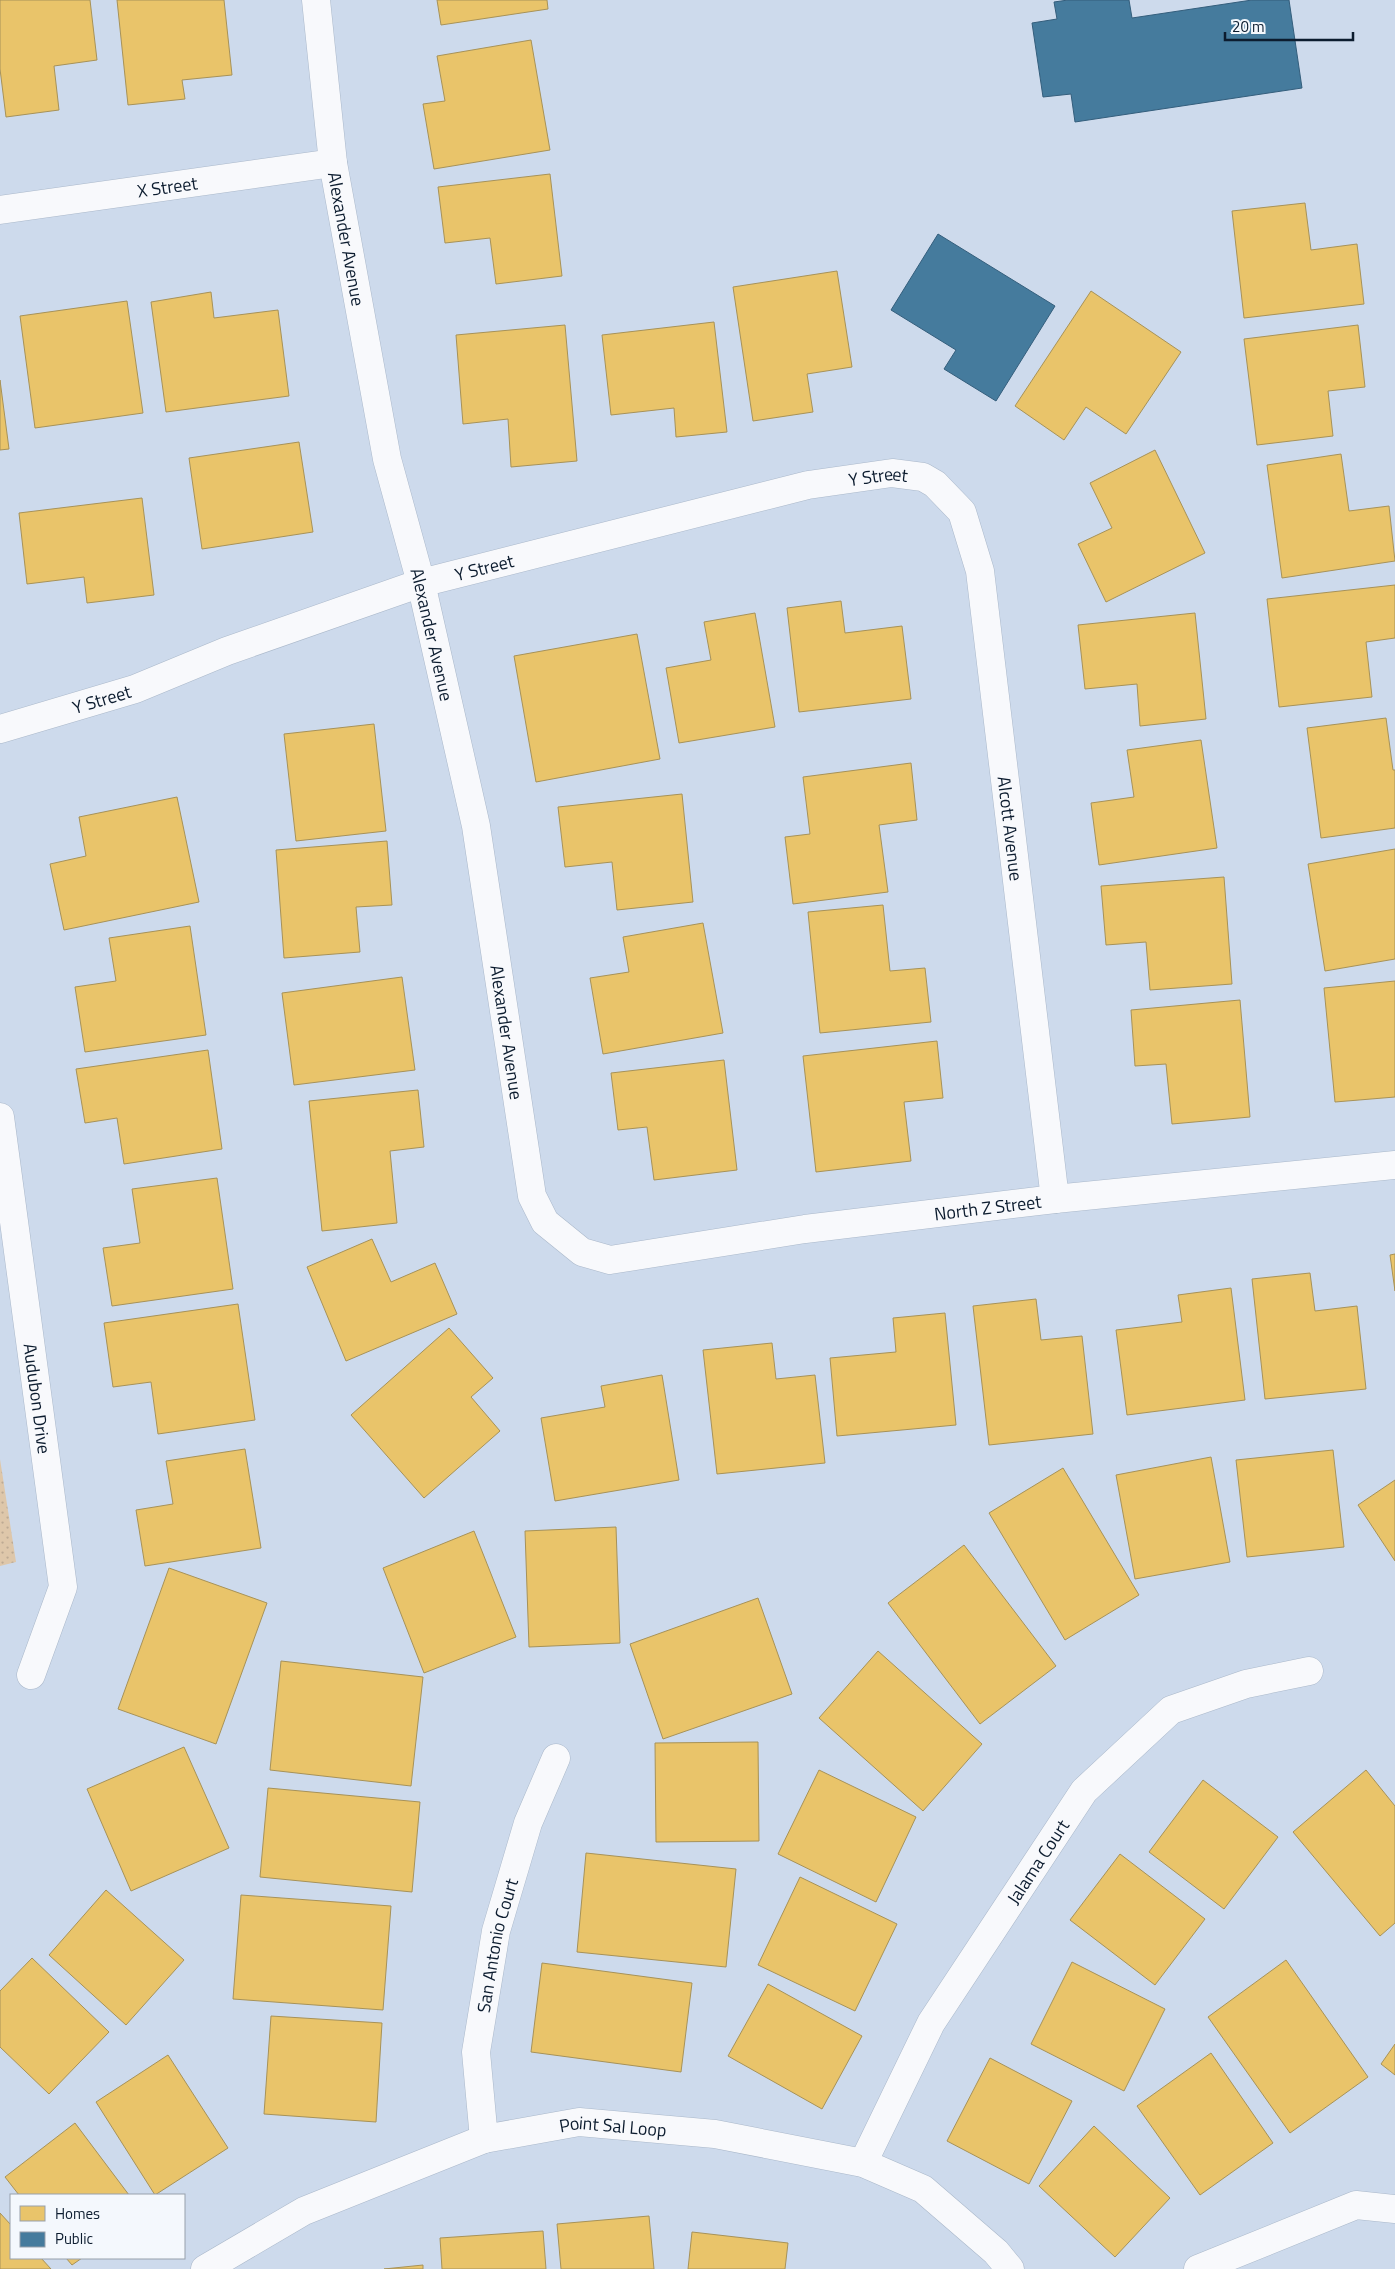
<svg xmlns="http://www.w3.org/2000/svg" width="1395" height="2269" viewBox="0 0 1395 2269" font-family="'Titillium Web',sans-serif">
<defs>
<pattern id="grass-dots" width="8" height="8" patternUnits="userSpaceOnUse" patternTransform="scale(1.25)"><rect width="8" height="8" fill="#dec7aa"/><path d="M2 2h.1M6 6h.1" fill="none" stroke="#bdaa93" stroke-width="1.8" stroke-linecap="round"/></pattern>
</defs>
<rect width="100%" height="100%" fill="#cddaec"/>
<!-- grass -->
<polygon fill="url(#grass-dots)" points="0,1459 16,1562 0,1566"/>
<!-- homes -->
<g fill="#e9c46a" stroke="#a79258">
<polygon points="0,0 90,0 97,60 54,66 59,110 6,117 0,69"/>
<polygon points="117,0 224,0 232,75 182,80 185,99 128,105"/>
<polygon points="437,0 547,0 548,9 441,25"/>
<polygon points="531,40 550,150 434,169 423,104 445,101 437,56"/>
<polygon points="550,174 562,276 496,284 490,238 445,243 438,187"/>
<polygon points="1305,203 1311,250 1357,244 1364,304 1244,318 1232,211"/>
<polygon points="837,271 852,367 807,374 813,412 753,421 733,287"/>
<polygon points="1091,291 1181,352 1126,434 1086,407 1064,440 1015,406"/>
<polygon points="211,292 214,318 278,310 289,396 166,412 151,302"/>
<polygon points="127,301 143,413 35,428 20,316"/>
<polygon points="714,322 727,432 676,437 674,408 611,415 602,335"/>
<polygon points="565,325 577,461 511,467 508,419 463,424 456,335"/>
<polygon points="1358,325 1365,387 1328,391 1333,436 1257,445 1244,339"/>
<polygon points="0,380 9,449 0,450"/>
<polygon points="299,442 313,532 202,549 189,458"/>
<polygon points="1155,450 1205,553 1106,602 1078,544 1112,528 1090,483"/>
<polygon points="1341,454 1349,511 1389,506 1395,561 1282,578 1267,465"/>
<polygon points="142,498 154,595 87,603 84,577 27,584 19,513"/>
<polygon points="1395,585 1395,638 1366,642 1372,697 1279,707 1267,599"/>
<polygon points="841,601 845,633 902,626 911,699 799,712 787,608"/>
<polygon points="755,613 775,727 679,743 666,668 711,660 704,622"/>
<polygon points="1195,613 1206,719 1140,726 1137,684 1085,689 1078,625"/>
<polygon points="637,634 660,759 536,782 514,656"/>
<polygon points="1386,718 1393,770 1395,770 1395,828 1321,838 1307,728"/>
<polygon points="374,724 386,831 296,841 284,734"/>
<polygon points="1201,740 1217,848 1099,865 1091,803 1134,797 1127,750"/>
<polygon points="911,763 917,820 879,825 888,892 793,904 785,837 810,834 803,777"/>
<polygon points="682,794 693,902 617,910 612,862 565,867 558,807"/>
<polygon points="177,797 199,902 64,930 50,864 86,856 79,817"/>
<polygon points="387,841 392,905 356,907 360,952 284,958 276,850"/>
<polygon points="1395,849 1395,959 1325,971 1308,864"/>
<polygon points="1224,877 1232,984 1150,990 1146,942 1106,945 1101,886"/>
<polygon points="883,905 890,971 925,968 931,1022 820,1033 808,912"/>
<polygon points="703,923 723,1033 603,1054 590,978 629,972 623,937"/>
<polygon points="190,926 206,1035 85,1052 75,987 116,981 109,938"/>
<polygon points="402,977 415,1070 294,1085 282,993"/>
<polygon points="1395,981 1395,1097 1335,1102 1324,988"/>
<polygon points="1240,1000 1250,1117 1172,1124 1166,1064 1135,1066 1131,1010"/>
<polygon points="937,1041 943,1098 904,1102 911,1161 816,1172 803,1056"/>
<polygon points="208,1050 222,1149 124,1164 117,1118 85,1123 76,1069"/>
<polygon points="724,1060 737,1170 654,1180 647,1127 618,1130 611,1073"/>
<polygon points="418,1090 424,1147 390,1151 397,1223 322,1231 309,1101"/>
<polygon points="217,1178 233,1289 112,1306 103,1248 140,1243 132,1189"/>
<polygon points="372,1239 391,1282 435,1263 457,1314 346,1361 307,1267"/>
<polygon points="1395,1254 1395,1291 1390,1255"/>
<polygon points="1310,1273 1315,1311 1357,1306 1366,1389 1265,1399 1252,1279"/>
<polygon points="1231,1288 1245,1400 1127,1415 1116,1330 1182,1322 1178,1295"/>
<polygon points="1036,1299 1041,1340 1082,1336 1093,1434 989,1445 973,1306"/>
<polygon points="238,1304 255,1420 158,1434 151,1382 113,1387 104,1323"/>
<polygon points="945,1313 956,1425 837,1436 830,1358 896,1352 893,1318"/>
<polygon points="449,1328 493,1378 471,1397 500,1431 424,1498 351,1415"/>
<polygon points="772,1343 776,1379 815,1375 825,1463 717,1474 703,1350"/>
<polygon points="662,1375 679,1480 555,1501 541,1418 605,1407 601,1386"/>
<polygon points="245,1449 261,1548 145,1566 136,1510 173,1504 166,1461"/>
<polygon points="1333,1450 1344,1547 1247,1557 1236,1460"/>
<polygon points="1211,1457 1230,1562 1135,1579 1116,1475"/>
<polygon points="1063,1468 1139,1595 1065,1640 989,1513"/>
<polygon points="1395,1480 1395,1561 1358,1505"/>
<polygon points="616,1527 620,1643 529,1647 525,1531"/>
<polygon points="474,1531 516,1637 424,1673 383,1568"/>
<polygon points="964,1545 1056,1666 980,1724 888,1603"/>
<polygon points="169,1568 267,1603 216,1744 118,1709"/>
<polygon points="758,1598 792,1694 663,1739 630,1644"/>
<polygon points="878,1651 982,1744 923,1811 819,1718"/>
<polygon points="281,1661 423,1677 411,1786 270,1770"/>
<polygon points="758,1742 759,1841 656,1842 655,1743"/>
<polygon points="184,1747 229,1848 131,1891 87,1789"/>
<polygon points="819,1770 916,1817 876,1902 778,1854"/>
<polygon points="1366,1770 1395,1806 1395,1923 1380,1936 1293,1832"/>
<polygon points="1203,1780 1278,1837 1224,1909 1149,1852"/>
<polygon points="268,1788 420,1802 412,1892 260,1877"/>
<polygon points="586,1853 736,1869 726,1967 577,1952"/>
<polygon points="1120,1854 1205,1919 1155,1985 1070,1920"/>
<polygon points="800,1877 897,1924 855,2011 758,1965"/>
<polygon points="106,1890 184,1960 126,2025 49,1955"/>
<polygon points="241,1895 391,1906 383,2010 233,1999"/>
<polygon points="32,1958 109,2032 49,2094 0,2047 0,1991"/>
<polygon points="1286,1960 1368,2077 1290,2133 1208,2017"/>
<polygon points="1072,1962 1165,2009 1124,2091 1031,2044"/>
<polygon points="542,1963 692,1983 681,2072 531,2052"/>
<polygon points="768,1984 862,2036 822,2109 728,2056"/>
<polygon points="271,2016 382,2023 376,2122 264,2114"/>
<polygon points="1395,2044 1395,2075 1381,2064"/>
<polygon points="1211,2053 1273,2143 1200,2195 1137,2106"/>
<polygon points="168,2055 228,2148 155,2195 96,2102"/>
<polygon points="990,2058 1072,2101 1029,2184 947,2141"/>
<polygon points="75,2123 129,2195 19,2195 5,2177"/>
<polygon points="1094,2126 1170,2198 1115,2257 1039,2186"/>
<polygon points="0,2213 11,2225 11,2258 41,2258 51,2269 0,2269"/>
<polygon points="649,2216 654,2269 561,2269 557,2224"/>
<polygon points="543,2231 546,2269 442,2269 440,2238"/>
<polygon points="692,2232 788,2243 785,2269 688,2269"/>
<polygon points="66,2258 82,2258 72,2265"/>
<polygon points="423,2265 423,2269 384,2269"/>
</g>
<!-- public -->
<g fill="#457b9d" stroke="#345e7c">
<polygon points="1068,0 1129,0 1132,18 1252,0 1289,0 1302,88 1075,122 1071,94 1043,97 1032,23 1057,19 1054,2"/>
<polygon points="938,234 1055,306 996,401 944,369 956,350 891,310"/>
</g>
<g fill="none" stroke-linecap="round" stroke-linejoin="round">
<!-- minor casing -->
<g stroke="#aab8ca" stroke-width="29">
<g id="minor">
<path id="s1" d="M316,0L333,163L387,459L421,583L476,826L532,1196L545,1222L582,1252L610,1260L805,1229L1055,1199L1395,1165"/>
<path id="s2" d="M0,210L333,163"/>
<path id="s3" d="M0,729L135,689L227,651L421,583L808,485L892,473L923,477L935,484L962,512L980,571L1055,1199"/>
<path id="s4" d="M0,1117L63,1587L31,1675"/>
<path id="s5" d="M484,2139L476,2052L496,1931L528,1823L556,1758"/>
<path id="s6" d="M863,2163L931,2023L1084,1791L1171,1710L1246,1684L1309,1671"/>
<path id="s7" d="M205,2269L304,2211L484,2139L579,2122L715,2134L863,2163L923,2189L996,2252L1010,2269"/>
<polyline points="1198,2269 1356,2205 1395,2209"/>
</g>
</g>
<!-- minor -->
<use href="#minor" stroke="#f8f9fc" stroke-width="28"/>
</g>
<g text-anchor="middle" dominant-baseline="central" stroke-width="5" stroke-linejoin="round" paint-order="stroke">
<!-- street labels -->
<g font-size="18" fill="#0c1c2f" stroke="#f4f8fd">
<text stroke="none"><textPath href="#s2" startOffset="169">X Street</textPath></text>
<text stroke="none"><textPath href="#s1" startOffset="241">Alexander Avenue</textPath></text>
<text stroke="none"><textPath href="#s3" startOffset="916">Y Street</textPath></text>
<text stroke="none"><textPath href="#s3" startOffset="511">Y Street</textPath></text>
<text stroke="none"><textPath href="#s1" startOffset="646">Alexander Avenue</textPath></text>
<text stroke="none"><textPath href="#s3" startOffset="106">Y Street</textPath></text>
<text stroke="none"><textPath href="#s3" startOffset="1335">Alcott Avenue</textPath></text>
<text stroke="none"><textPath href="#s1" startOffset="1051">Alexander Avenue</textPath></text>
<text stroke="none"><textPath href="#s1" startOffset="1704">North Z Street</textPath></text>
<text stroke="none"><textPath href="#s4" startOffset="284">Audubon Drive</textPath></text>
<text stroke="none"><textPath href="#s6" startOffset="349">Jalama Court</textPath></text>
<text stroke="none"><textPath href="#s5" startOffset="196">San Antonio Court</textPath></text>
<text stroke="none"><textPath href="#s7" startOffset="439">Point Sal Loop</textPath></text>
</g>
</g>
<!-- legend -->
<rect x="10" y="2194" width="175" height="65" fill="#f4f8fd" stroke="#97a0ab"/>
<rect x="20" y="2206" width="25" height="15" fill="#e9c46a" stroke="#97a0ab"/>
<text x="55" y="2219" font-size="15" fill="#0c1c2f">Homes</text>
<rect x="20" y="2232" width="25" height="15" fill="#457b9d" stroke="#97a0ab"/>
<text x="55" y="2244" font-size="15" fill="#0c1c2f">Public</text>
<!-- scale -->
<path d="M1225 32v8h128v-8" fill="none" stroke="#0c1c2f" stroke-width="2.5"/>
<text x="1232" y="32" font-size="15" fill="#0c1c2f" stroke="#f4f8fd" stroke-width="4" paint-order="stroke">20 m</text>
</svg>
